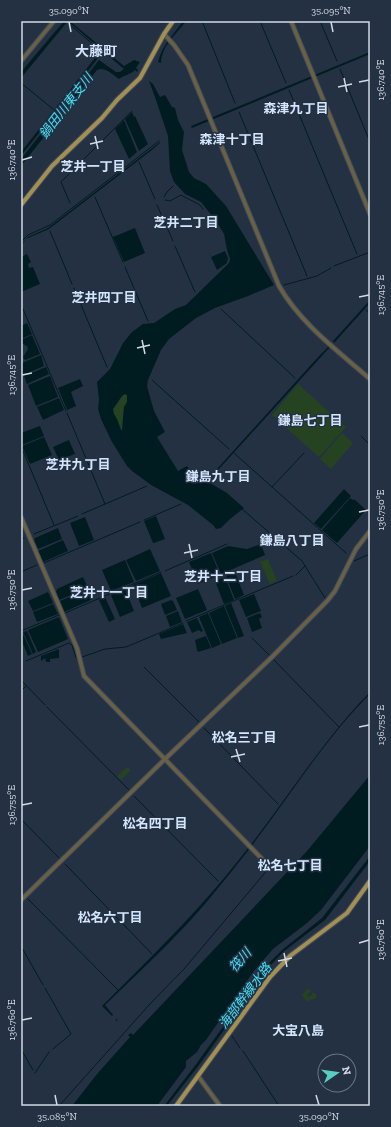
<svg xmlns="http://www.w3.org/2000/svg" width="391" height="1127" viewBox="0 0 391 1127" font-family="'Zilla Slab','Noto Sans JP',serif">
<rect width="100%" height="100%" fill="#243143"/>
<!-- green -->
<g fill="#264321">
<polygon points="298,384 346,427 319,457 272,415"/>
<path d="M125,394L127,395V402L124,407L122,430H121C119,417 108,415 117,404C120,400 121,397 125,394Z"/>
<polygon points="342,433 353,443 331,469 320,459"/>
<polygon points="268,559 277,581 270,584 260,562"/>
<polygon points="129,767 130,771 121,780 117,776 126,768"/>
<polygon points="308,988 311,991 307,995 309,997 313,993 315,993 317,997 312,1000 310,999 307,1002 302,995"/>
</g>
<!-- water -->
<g fill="#001c21" fill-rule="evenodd">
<polygon points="64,21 68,21 21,78 21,72"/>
<path d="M183,21H186C176,35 162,45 161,63L158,62C162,45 174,34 183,21Z"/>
<path d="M71,22L124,66L134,60L140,62L136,68L138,70L137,72L135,70C132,74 124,75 119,79C112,74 104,66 97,70L21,166V159L99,60L116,72H120L124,69L105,53L103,55L99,57L21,156V152L98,54H103L104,52L70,23Z"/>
<polygon points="370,52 370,54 192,128 191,126"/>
<path d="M149,81L153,84L160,97L165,95L172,107L175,108L178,120L184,132L182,150L189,172L194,178L206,184L226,206L274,285L248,296L215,308L196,318L169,339L161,350L148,380L147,386L154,411L165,432L157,437L178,471L187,466C192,474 198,478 207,480L319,356L328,347H330L209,480L210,483L227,493L244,508L230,519L221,528L216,529L213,525L188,505L151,485L132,471L127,466L112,442L101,419L98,409L99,399L97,382L110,369L123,343L132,332L143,324L154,323L175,309L186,305L229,263L230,259L227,250L224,234L216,221L201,202L185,194L174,182L170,171L168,136L156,100ZM125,394L127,395V402L124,407L122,430H121L117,419L114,414L113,409L122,396Z"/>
<polygon points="132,112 134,117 135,116 148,144 139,151 125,119"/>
<polygon points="124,120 137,152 129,159 115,129"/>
<polygon points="160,142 160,143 152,150 49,229 26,239 21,246 21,244 28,237 48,228"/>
<polygon points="135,228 145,253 124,262 113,237"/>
<polygon points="225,251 228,258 227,263 217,270 211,257"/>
<polygon points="27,254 31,262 28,264 29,268 33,267 40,284 21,292 21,257"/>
<polygon points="370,300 370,303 334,343 333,341"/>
<polygon points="27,323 32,334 21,339 21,326"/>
<polygon points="32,335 40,354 25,360 23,357 28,349 27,346 21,343 21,340"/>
<polygon points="41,355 44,366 23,375 21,370 22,363"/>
<polygon points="46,367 49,374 27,384 24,376"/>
<polygon points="50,376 58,397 36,406 28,385"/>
<polygon points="80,379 83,386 71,392 76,406 67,410 58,388"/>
<polygon points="59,398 64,410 43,420 37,407"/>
<polygon points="40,426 44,436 22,445 21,433"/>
<polygon points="44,437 52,455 30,464 22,446"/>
<polygon points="69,440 75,454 59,460 53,447"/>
<polygon points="344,489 351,496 321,529 314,523"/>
<polygon points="350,498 353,500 354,499 366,510 337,543 322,530"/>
<polygon points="156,516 165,539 154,543 153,543 144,521"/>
<polygon points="85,517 94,540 79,546 70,523"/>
<polygon points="58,528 62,539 38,549 34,540 35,538"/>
<polygon points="63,540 68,551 43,562 38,551"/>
<polygon points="261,544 265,555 221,574 212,553 228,546 247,549"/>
<polygon points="150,549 160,571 136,581 126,560"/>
<polygon points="211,553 220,575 198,584 189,562"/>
<polygon points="125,560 134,582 111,591 102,570"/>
<polygon points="235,572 244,595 235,599 226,576"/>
<polygon points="161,573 171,596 142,608 133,585"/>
<polygon points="83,577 88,588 59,600 56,592 57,589"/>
<polygon points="225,577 234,600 224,604 215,581"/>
<polygon points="88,589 93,599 64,612 60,601"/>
<polygon points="125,589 134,611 120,617 111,595"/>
<polygon points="198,589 207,610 185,619 176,598"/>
<polygon points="48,592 53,603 33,611 28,601"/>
<polygon points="254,594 261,611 246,617 239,600"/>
<polygon points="105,597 115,619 109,622 99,600"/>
<polygon points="171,600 173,601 177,610 165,615 161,604"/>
<polygon points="231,603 244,636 238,638 225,606"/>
<polygon points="53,604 58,614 37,622 33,612"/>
<polygon points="224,606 237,638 222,644 209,613"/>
<polygon points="178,611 182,622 170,627 166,616"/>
<polygon points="208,613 221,644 212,648 199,617"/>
<polygon points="260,613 262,617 259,619 262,628 252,632 247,618"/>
<polygon points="59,617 68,639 38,652 28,630"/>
<polygon points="197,618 203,631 201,632 199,630 192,633 187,622"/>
<polygon points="183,624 187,633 161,639 159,634"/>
<polygon points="27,631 36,652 33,654 23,632"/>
<polygon points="22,632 32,654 28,656 21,639 21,633"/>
<polygon points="206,636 211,648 198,652 197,650 195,640"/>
<polygon points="59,649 59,658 50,659 50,662 46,662 45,658 41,661 41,656"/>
<path d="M370,692V694C323,741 288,799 247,852C228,876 209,900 189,922C162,951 133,978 105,1005L113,1015L112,1016L102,1006C150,958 199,911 241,857C271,820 297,780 326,743C340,725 354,708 370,692Z"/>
<polygon points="370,775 370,846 321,910 307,923 273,949 254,971 206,1040 201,1045 197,1052 186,1061 186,1067 157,1106 72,1106 97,1074 130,1037 128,1035 131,1033 133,1035 307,851"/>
<polygon points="370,856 370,861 325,920 283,952 269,967 199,1065 167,1106 164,1106 197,1063 267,965 282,950 322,918"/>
</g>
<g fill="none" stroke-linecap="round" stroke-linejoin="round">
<!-- stream -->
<g stroke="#001c21" stroke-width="1">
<polyline points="202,21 235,103"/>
<polyline points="260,21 286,83"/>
<polyline points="320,21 337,61"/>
<polyline points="69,24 102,52"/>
<polyline points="340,69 370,142"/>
<polyline points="21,83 53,109"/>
<polyline points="289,90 357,254"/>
<polyline points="239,112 307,276"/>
<polyline points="103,140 132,111"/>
<polyline points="139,162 155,199"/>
<polyline points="95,197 123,262"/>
<polyline points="164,197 167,192 173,186"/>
<polyline points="165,200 170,201 181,195 200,205 203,209"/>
<polyline points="70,203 61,182 99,144"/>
<polyline points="157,205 173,241"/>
<polyline points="50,231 72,284"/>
<polyline points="21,242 28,235 50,225 159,141"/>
<polyline points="175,246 195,292"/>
<polyline points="334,266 370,252"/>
<polyline points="125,267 148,321"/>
<polyline points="284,285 317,276 331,268"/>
<polyline points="74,288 107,367"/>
<polyline points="21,305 21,306"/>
<polyline points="23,309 66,411"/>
<polyline points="221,309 295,378"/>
<polyline points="366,310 370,313"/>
<polyline points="152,380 229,449"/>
<polyline points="67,413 105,504"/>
<polyline points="361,436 370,445"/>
<polyline points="21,446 54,525"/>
<polyline points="234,453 346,553"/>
<polyline points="272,487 304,453"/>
<polyline points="242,509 302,561 325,598"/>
<polyline points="82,514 147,486"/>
<polyline points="144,520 181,504"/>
<polyline points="34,534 78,516"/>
<polyline points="21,539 24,538"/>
<polyline points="354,561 370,554"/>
<polyline points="44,563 140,522"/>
<polyline points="165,571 227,544"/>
<polyline points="21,572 37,565"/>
<polyline points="296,575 305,566"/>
<polyline points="65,613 161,572"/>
<polyline points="186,621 293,576"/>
<polyline points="21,631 59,615"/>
<polyline points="252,638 269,655"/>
<polyline points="82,657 105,649 126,647 183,623"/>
<polyline points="274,660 339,727"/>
<polyline points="26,661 69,643 72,645 76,658"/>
<polyline points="144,667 199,722"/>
<polyline points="21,680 45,705"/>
<polyline points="21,691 26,686"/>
<polyline points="47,707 129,790"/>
<polyline points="204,728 278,804"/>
<polyline points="134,796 218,881"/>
<polyline points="21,819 60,859"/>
<polyline points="65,864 152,954"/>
<polyline points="28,899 118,990"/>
<polyline points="21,946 43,985"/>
<polyline points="370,973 370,990"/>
<polyline points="45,988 71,1034 53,1049"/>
<polyline points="116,1019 117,1021"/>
<polyline points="232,1036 240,1048"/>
<polyline points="21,1049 33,1070"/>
<polyline points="243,1051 279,1106"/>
<polyline points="35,1073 49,1052"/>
<polyline points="59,1106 149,1005 184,969 269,868"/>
</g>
<!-- minor casing -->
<g stroke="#404c5d" stroke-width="5.5">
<g id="minor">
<polyline points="291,21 370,214"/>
<path d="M164,34L174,45L188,65L279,286C301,324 338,351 370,379"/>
<polyline points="21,61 54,21"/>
<polyline points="21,517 77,648 84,676 263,860"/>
<polyline points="21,900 165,759 272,657 328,600 335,591 356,549 370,531"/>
<polyline points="198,1076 220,1106"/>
</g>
</g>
<!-- major casing -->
<g stroke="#404c5d" stroke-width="6">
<g id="major">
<polyline points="21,205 52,166 102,118 117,100 140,78 164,34 173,21"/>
<polyline points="176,1106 270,977 290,956 347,913 370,881"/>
</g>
</g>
<!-- minor -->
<use href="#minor" stroke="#6a6043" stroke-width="3.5"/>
<!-- major -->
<use href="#major" stroke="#a38f51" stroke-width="4"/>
</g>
<!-- ticks -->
<path fill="none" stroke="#d1dae5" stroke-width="1.5" d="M69,22L71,32M331,22L333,32M344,78L347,92M359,82L369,80M338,87L352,84M95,136L98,149M90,144L103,141M22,160L32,157M359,297L369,295M142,340L145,354M137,348L150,345M22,375L32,373M359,512L369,510M189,544L192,558M184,553L198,550M22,590L32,588M359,727L369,725M236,749L240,762M231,757L245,754M22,805L32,803M359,943L369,940M284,953L287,967M278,961L292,958M22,1020L32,1018M55,1095L57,1105M316,1095L319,1105"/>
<g text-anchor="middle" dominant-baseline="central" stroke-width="3" stroke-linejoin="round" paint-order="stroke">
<!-- water labels -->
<g font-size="13" font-style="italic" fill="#41e0f7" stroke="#243143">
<text transform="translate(66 106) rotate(-52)">鍋田川東支川</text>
<text transform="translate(240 960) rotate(-48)">筏川</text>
<text transform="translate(245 996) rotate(-53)">海部幹線水路</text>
</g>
<!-- neighbourhood labels -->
<g font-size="13" font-weight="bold" fill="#d4e6fd" stroke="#243143">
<text x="296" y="108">森津九丁目</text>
<text x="232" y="139">森津十丁目</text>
<text x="93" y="166">芝井一丁目</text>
<text x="186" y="222">芝井二丁目</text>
<text x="104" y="297">芝井四丁目</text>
<text x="310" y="420">鎌島七丁目</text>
<text x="78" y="464">芝井九丁目</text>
<text x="218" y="476">鎌島九丁目</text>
<text x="292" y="540">鎌島八丁目</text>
<text x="223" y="576">芝井十二丁目</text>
<text x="109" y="592">芝井十一丁目</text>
<text x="244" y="737">松名三丁目</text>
<text x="155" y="823">松名四丁目</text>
<text x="290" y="865">松名七丁目</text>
<text x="110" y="917">松名六丁目</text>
<text x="298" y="1030">大宝八島</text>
</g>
<!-- quarter labels -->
<g font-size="14" font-weight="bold" fill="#d4e6fd" stroke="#243143">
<text x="96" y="51">大藤町</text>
</g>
</g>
<!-- border -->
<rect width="391" height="1127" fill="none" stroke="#243143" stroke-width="44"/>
<!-- north arrow -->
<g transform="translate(337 1073) rotate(77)"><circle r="19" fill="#243143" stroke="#697584"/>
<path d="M0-3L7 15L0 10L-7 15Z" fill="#57cec2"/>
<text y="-6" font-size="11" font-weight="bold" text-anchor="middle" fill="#d1dae5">N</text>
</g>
<rect x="22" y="22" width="347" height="1083" fill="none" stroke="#d1dae5" stroke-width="1.5"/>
<g font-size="10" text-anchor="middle" fill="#d1dae5">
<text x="69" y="14">35.090°N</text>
<text x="331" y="14">35.095°N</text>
<text transform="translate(380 80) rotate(-90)" y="4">136.740°E</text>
<text transform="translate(11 160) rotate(-90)" y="4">136.740°E</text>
<text transform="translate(380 295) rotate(-90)" y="4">136.745°E</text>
<text transform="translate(11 375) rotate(-90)" y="4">136.745°E</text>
<text transform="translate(380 510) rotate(-90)" y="4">136.750°E</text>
<text transform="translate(11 590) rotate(-90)" y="4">136.750°E</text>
<text transform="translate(380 725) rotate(-90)" y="4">136.755°E</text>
<text transform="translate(11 805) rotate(-90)" y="4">136.755°E</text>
<text transform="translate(380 940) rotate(-90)" y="4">136.760°E</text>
<text transform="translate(11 1020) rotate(-90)" y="4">136.760°E</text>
<text x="57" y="1120">35.085°N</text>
<text x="319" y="1120">35.090°N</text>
</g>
</svg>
